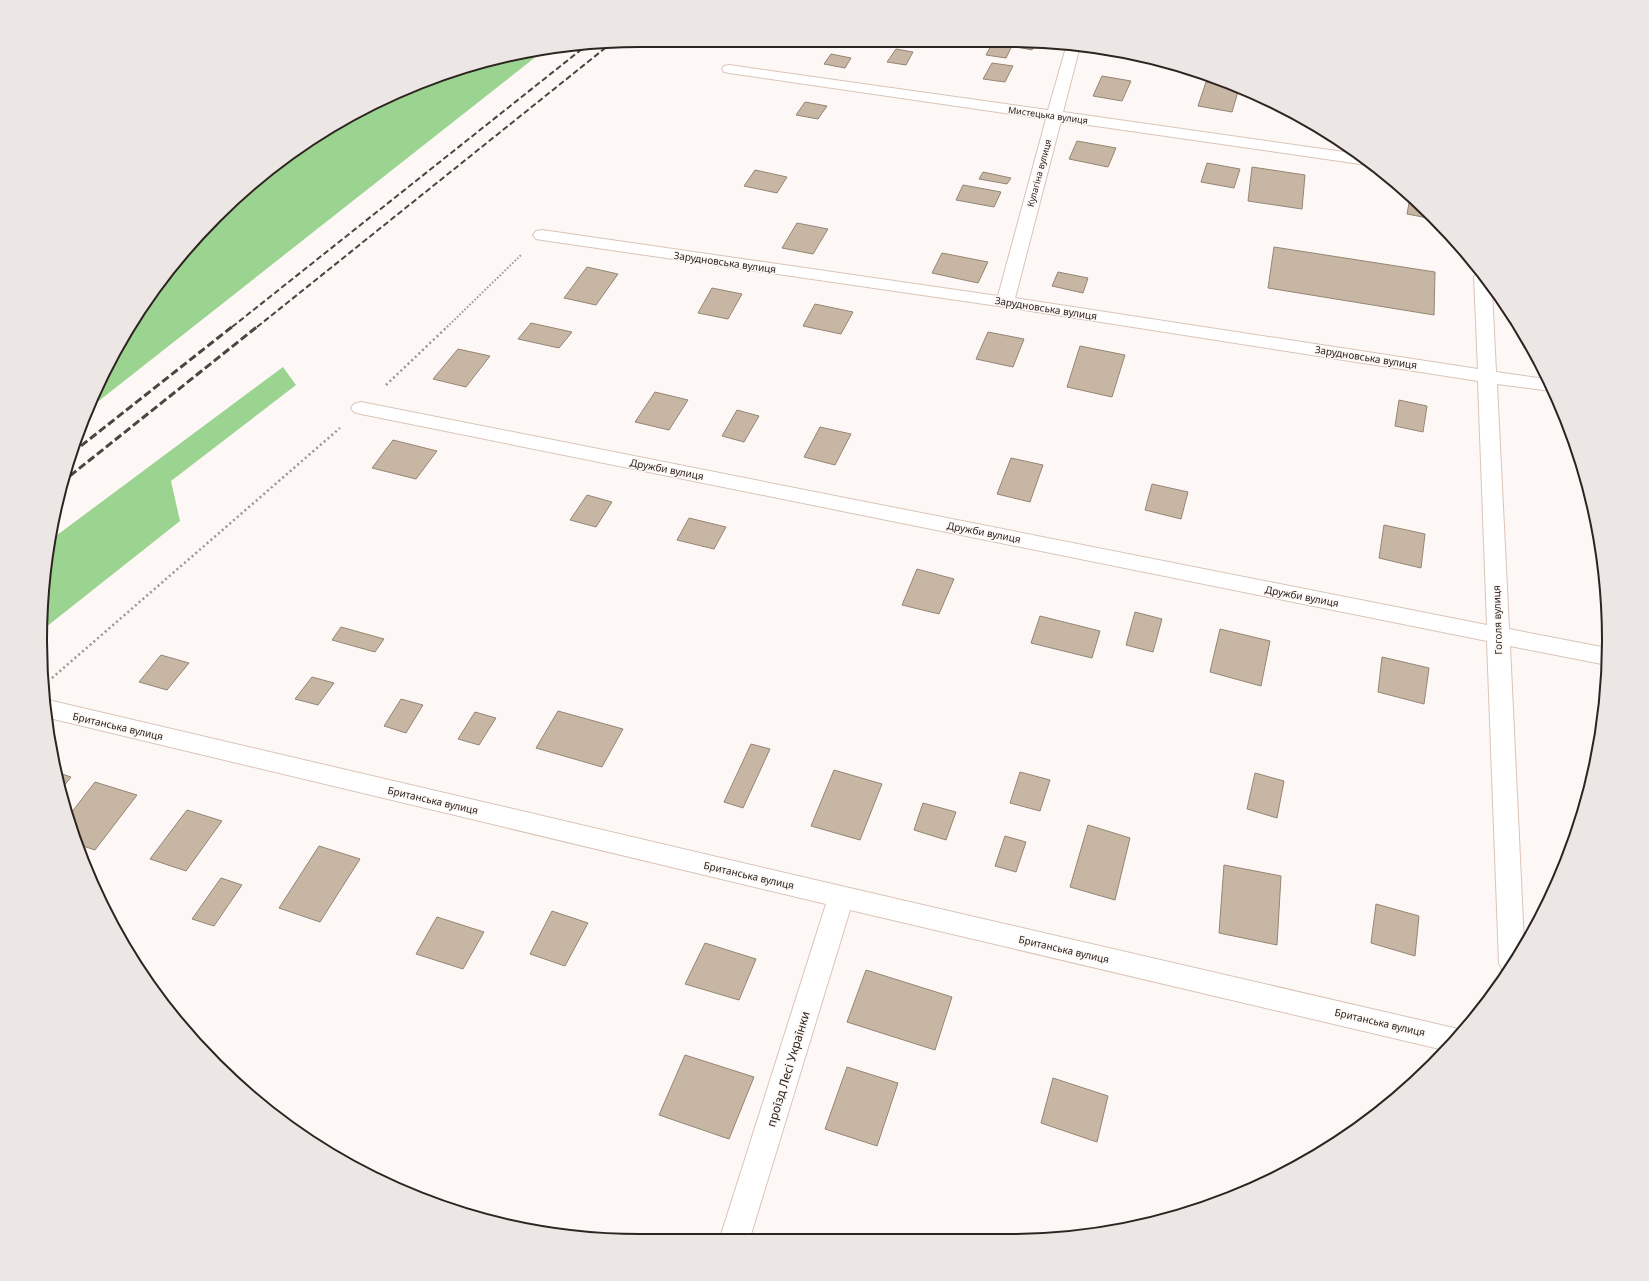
<svg xmlns="http://www.w3.org/2000/svg" width="1649" height="1281" viewBox="0 0 1649 1281" font-family="'Noto Sans',sans-serif">
<rect width="100%" height="100%" fill="#fdf8f5"/>
<!-- forest -->
<g fill="#9bd391">
<polygon points="547,48 86,411 120,340 164,275 216,216 275,164 340,121 410,86 485,61"/>
<polygon points="283,367 296,385 171,481 180,521 41,631 45,562 49,541"/>
</g>
<!-- building -->
<g fill="#c7b6a4" stroke="#958574">
<polygon points="1037,41 1032,50 1012,46 1006,58 986,55 993,42"/>
<polygon points="896,49 913,52 906,65 887,62"/>
<polygon points="831,54 851,58 845,68 824,64"/>
<polygon points="992,63 1013,66 1005,82 983,79"/>
<polygon points="1102,76 1131,81 1122,101 1093,96"/>
<polygon points="1206,82 1239,88 1232,112 1198,106"/>
<polygon points="805,102 827,106 818,119 796,115"/>
<polygon points="1077,141 1116,148 1108,167 1069,159"/>
<polygon points="1207,163 1240,169 1234,188 1201,182"/>
<polygon points="1252,167 1305,175 1302,209 1248,201"/>
<polygon points="755,170 787,177 777,193 744,186"/>
<polygon points="983,172 1011,178 1007,184 979,179"/>
<polygon points="963,185 1001,192 994,207 956,200"/>
<polygon points="1410,197 1433,219 1407,214"/>
<polygon points="797,223 828,229 813,254 782,248"/>
<polygon points="1274,247 1435,272 1434,315 1268,288"/>
<polygon points="942,253 988,262 978,283 932,273"/>
<polygon points="587,267 618,274 596,305 564,298"/>
<polygon points="1058,272 1088,278 1083,293 1052,286"/>
<polygon points="712,288 742,294 728,319 698,313"/>
<polygon points="815,304 853,312 841,334 803,326"/>
<polygon points="531,323 572,332 559,348 518,339"/>
<polygon points="988,332 1024,339 1013,367 976,359"/>
<polygon points="1080,346 1125,355 1112,397 1067,387"/>
<polygon points="458,349 490,356 466,387 433,379"/>
<polygon points="655,392 688,400 669,430 635,422"/>
<polygon points="1399,400 1427,406 1423,432 1395,426"/>
<polygon points="737,410 759,416 744,442 722,436"/>
<polygon points="820,427 851,434 835,465 804,457"/>
<polygon points="393,440 437,451 416,479 372,468"/>
<polygon points="1011,458 1043,465 1030,502 997,494"/>
<polygon points="1152,484 1188,492 1181,519 1145,510"/>
<polygon points="587,495 612,502 596,527 570,520"/>
<polygon points="689,518 726,527 714,549 677,540"/>
<polygon points="1384,525 1425,534 1421,568 1379,558"/>
<polygon points="917,569 954,579 939,614 902,605"/>
<polygon points="1135,612 1162,619 1153,652 1126,645"/>
<polygon points="1040,616 1100,631 1092,658 1031,643"/>
<polygon points="341,627 384,639 375,652 332,640"/>
<polygon points="1220,629 1270,641 1261,686 1210,672"/>
<polygon points="161,655 189,663 167,690 139,682"/>
<polygon points="1382,657 1429,668 1424,704 1378,692"/>
<polygon points="312,677 334,683 318,705 295,699"/>
<polygon points="401,699 423,705 406,733 384,726"/>
<polygon points="558,711 623,729 602,767 536,748"/>
<polygon points="475,712 496,718 479,745 458,739"/>
<polygon points="751,744 770,749 743,808 724,802"/>
<polygon points="834,770 882,784 860,840 811,826"/>
<polygon points="56,772 71,777 60,791"/>
<polygon points="1020,772 1050,780 1040,811 1010,803"/>
<polygon points="1255,773 1284,781 1277,818 1247,809"/>
<polygon points="95,782 137,795 95,850 77,844 68,817"/>
<polygon points="923,803 956,812 946,840 914,830"/>
<polygon points="187,810 222,821 186,871 150,859"/>
<polygon points="1088,825 1130,838 1115,900 1070,887"/>
<polygon points="1005,836 1026,842 1016,872 995,866"/>
<polygon points="319,846 360,859 320,922 279,908"/>
<polygon points="1224,865 1281,876 1277,945 1219,933"/>
<polygon points="221,878 242,885 214,926 192,919"/>
<polygon points="1376,904 1419,916 1415,956 1371,943"/>
<polygon points="552,911 588,923 565,966 530,954"/>
<polygon points="437,917 484,932 463,969 416,954"/>
<polygon points="705,943 756,959 739,1000 685,984"/>
<polygon points="866,970 952,997 935,1050 847,1022"/>
<polygon points="685,1055 754,1077 729,1139 659,1115"/>
<polygon points="847,1067 898,1083 877,1146 825,1129"/>
<polygon points="1053,1078 1108,1096 1097,1142 1041,1123"/>
</g>
<g fill="none" stroke-linecap="round" stroke-linejoin="round">
<!-- minor casing -->
<g stroke="#dbc4b7" stroke-width="2">
<g id="minor">
<polygon points="1067,44 1080,46 1063,112 1358,154 1373,163 1367,165 1061,121 1015,298 1478,369 1474,277 1477,273 1480,272 1492,290 1496,372 1546,379 1552,391 1497,384 1509,629 1607,648 1607,665 1510,646 1524,943 1506,972 1503,971 1499,963 1487,641 361,414 354,412 351,408 354,404 361,402 1487,625 1478,381 1005,307 542,240 536,239 533,235 536,231 542,230 998,296 1046,119 729,73 724,72 722,69 724,66 729,65 1048,110"/>
<polygon points="44,699 841,886 1454,1028 1462,1031 1444,1050 850,910 749,1241 719,1241 826,904 45,717"/>
</g>
</g>
<!-- path-far1 -->
<polyline stroke="#9b9490" stroke-width="2" stroke-dasharray="1.5 2" stroke-linecap="butt" points="447,327 522,254"/>
<!-- path -->
<g stroke="#9b9490" stroke-width="2.5" stroke-dasharray="2 3" stroke-linecap="butt">
<polyline points="386,385 448,326"/>
<polyline points="52,678 340,428"/>
</g>
<!-- minor -->
<use href="#minor" fill="#fff" fill-rule="evenodd"/>
<!-- rail-far1 -->
<g stroke="#4c443f" stroke-width="2" stroke-dasharray="6 3" stroke-linecap="butt">
<polyline points="232,327 587,45"/>
<polyline points="257,327 609,45"/>
</g>
<!-- rail -->
<g stroke="#4c443f" stroke-width="3" stroke-dasharray="8 3.5" stroke-linecap="butt">
<polyline points="72,453 233,326"/>
<polyline points="61,483 258,326"/>
</g>
</g>
<g text-anchor="middle" dominant-baseline="central" stroke-width="3" stroke-linejoin="round" paint-order="stroke">
<!-- far-street labels -->
<g font-size="9" fill="#2d241f" stroke="#fdf8f5">
<text transform="translate(1048 115) rotate(8)">Мистецька вулиця</text>
<text transform="translate(1039 173) rotate(-75)">Кулагіна вулиця</text>
</g>
<!-- street labels -->
<g font-size="10" fill="#2d241f" stroke="#fdf8f5">
<text transform="translate(725 262) rotate(8)">Зарудновська вулиця</text>
<text transform="translate(1046 308) rotate(9)">Зарудновська вулиця</text>
<text transform="translate(1366 357) rotate(9)">Зарудновська вулиця</text>
<text transform="translate(667 469) rotate(11)">Дружби вулиця</text>
<text transform="translate(984 532) rotate(11)">Дружби вулиця</text>
<text transform="translate(1302 596) rotate(11)">Дружби вулиця</text>
<text transform="translate(1497 620) rotate(-92)">Гоголя вулиця</text>
<text transform="translate(118 726) rotate(13)">Британська вулиця</text>
<text transform="translate(433 800) rotate(13)">Британська вулиця</text>
<text transform="translate(749 875) rotate(13)">Британська вулиця</text>
<text transform="translate(1064 949) rotate(13)">Британська вулиця</text>
<text transform="translate(1380 1022) rotate(13)">Британська вулиця</text>
</g>
<!-- near-street labels -->
<g font-size="12" fill="#2d241f" stroke="#fdf8f5">
<text transform="translate(788 1069) rotate(-73)">проїзд Лесі Українки</text>
</g>
</g>
<!-- crop -->
<path d="M0 0H1649V1281H0ZM640 47H1009A593 593 0 0 1 1602 640V641A593 593 0 0 1 1009 1234H640A593 593 0 0 1 47 641V640A593 593 0 0 1 640 47Z" fill="#ece7e4" fill-rule="evenodd"/>
<path fill="none" stroke="#2d241f" stroke-width="2" d="M640 47H1009A593 593 0 0 1 1602 640V641A593 593 0 0 1 1009 1234H640A593 593 0 0 1 47 641V640A593 593 0 0 1 640 47Z"/>
</svg>
